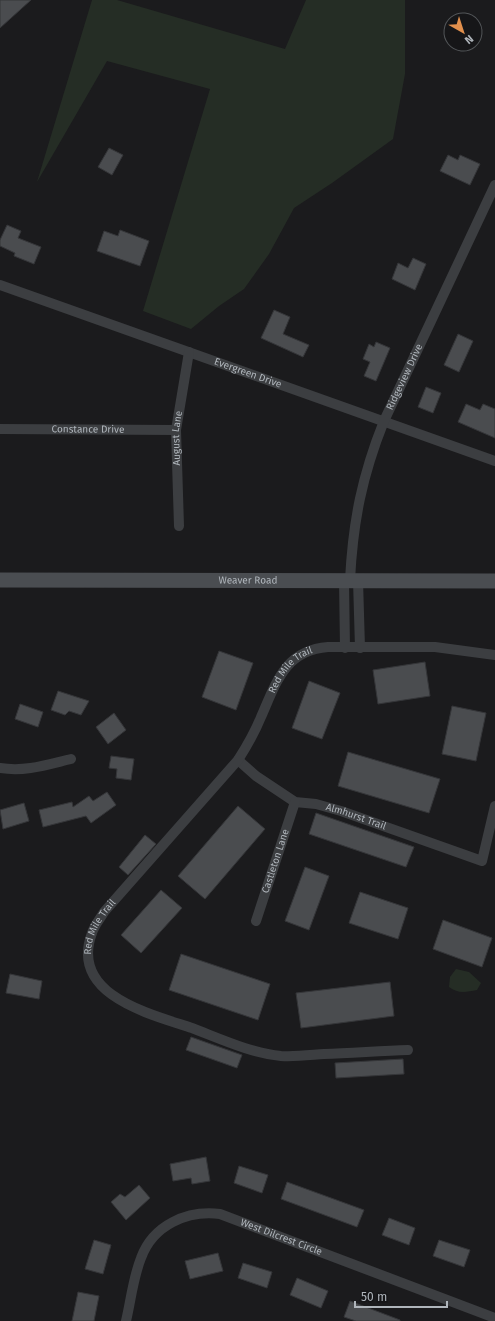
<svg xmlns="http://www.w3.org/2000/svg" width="495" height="1321" viewBox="0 0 495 1321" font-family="'Fira Sans',sans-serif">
<rect width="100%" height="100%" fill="#1b1b1d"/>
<!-- green -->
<g fill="#252d25">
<polygon points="92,0 117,0 285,49 306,0 405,0 405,74 393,139 332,183 294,208 269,254 244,289 219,306 191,329 143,311 210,89 107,61 37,182"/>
<path d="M456,969L469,972L481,983L477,990C466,992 458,994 449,987L450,977Z"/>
</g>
<!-- building -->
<g fill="#4a4c4f" stroke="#353639">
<polygon points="0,0 31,0 0,28"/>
<polygon points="109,148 123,155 112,175 98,167"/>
<polygon points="448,155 458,160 460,155 480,164 470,185 440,171"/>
<polygon points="7,225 21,231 18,238 41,247 34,264 14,256 15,253 0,246 0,240"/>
<polygon points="120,230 149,241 140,266 97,251 104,231 118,236"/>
<polygon points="413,258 426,264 415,290 392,279 398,263 408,268"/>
<polygon points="274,310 290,317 283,334 309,345 303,357 261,338"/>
<polygon points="458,334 473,341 459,372 444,365"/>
<polygon points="376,342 390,348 376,381 364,376 370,362 363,359 369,344 374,347"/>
<polygon points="426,387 441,393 433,413 418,407"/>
<polygon points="466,404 480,410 483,404 495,409 495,438 458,422"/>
<polygon points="219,651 253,663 236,710 202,697"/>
<polygon points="425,662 430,696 378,704 373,670"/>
<polygon points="309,681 340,693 322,739 292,728"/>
<polygon points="58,691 89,701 81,715 69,711 65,715 51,710"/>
<polygon points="20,704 43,712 38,727 15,719"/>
<polygon points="452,706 486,713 476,761 442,754"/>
<polygon points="114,713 126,730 108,744 96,727"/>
<polygon points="348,752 440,779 429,813 338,786"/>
<polygon points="111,756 134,759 131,780 116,778 117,769 109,768"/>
<polygon points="107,792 116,805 91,823 86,816 43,827 39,810 72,802 73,807 89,796 93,801"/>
<polygon points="24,803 29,821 3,829 0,810"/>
<polygon points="238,806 265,829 205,899 178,876"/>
<polygon points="316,813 414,847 406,867 309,834"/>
<polygon points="145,835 156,844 128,875 119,867"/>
<polygon points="305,867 329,876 309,930 285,921"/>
<polygon points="161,890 182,908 141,953 121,935"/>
<polygon points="360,892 408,908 398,939 349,923"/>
<polygon points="443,920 492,938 482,967 433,949"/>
<polygon points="181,954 270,984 258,1020 169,990"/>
<polygon points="10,974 42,981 39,999 6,993"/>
<polygon points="390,982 394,1016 301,1028 296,993"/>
<polygon points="191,1037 242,1055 237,1068 186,1050"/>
<polygon points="403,1059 404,1074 336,1078 335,1063"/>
<polygon points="206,1157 210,1181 192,1184 191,1178 173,1181 170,1164"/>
<polygon points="239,1166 268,1175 262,1193 234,1183"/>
<polygon points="287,1182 364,1210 357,1227 281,1199"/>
<polygon points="139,1185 150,1198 126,1220 111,1202 120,1194 125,1197"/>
<polygon points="389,1218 415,1228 409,1245 382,1235"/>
<polygon points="94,1240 111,1245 103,1274 85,1269"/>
<polygon points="439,1240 470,1250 464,1267 433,1256"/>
<polygon points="218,1253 223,1271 190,1279 185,1261"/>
<polygon points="243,1263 272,1272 267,1288 238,1278"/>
<polygon points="297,1278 328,1291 321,1308 290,1295"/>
<polygon points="78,1292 99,1296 94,1321 72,1321"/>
<polygon points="350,1301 400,1320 400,1321 356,1321 344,1317"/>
</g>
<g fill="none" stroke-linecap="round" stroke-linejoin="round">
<!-- minor -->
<g stroke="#3c3e41" stroke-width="10">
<path id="s1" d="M0,285L495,461"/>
<path id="s2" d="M0,429L176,430"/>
<path id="s3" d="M179,526L176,430L189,352"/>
<polyline points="344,580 345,648"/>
<path id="s4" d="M350,580C353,521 362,476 384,421L495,185"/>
<polyline points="358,580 360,648"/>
<path id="s5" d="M238,760L256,776L295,802L316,804L341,811L482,861L495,806"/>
<path d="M0,768C25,772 46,765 71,759"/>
<path id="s6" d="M256,921L295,802"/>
<path id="s7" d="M408,1050C380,1051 352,1053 324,1054C310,1055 295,1057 281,1056C251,1053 221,1039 192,1028C150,1014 69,995 92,933C94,926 100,919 104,912L238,760C247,746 255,732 261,717C276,683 285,650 328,647H435L495,655"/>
<path id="s8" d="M126,1321C131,1300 133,1278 141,1258C153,1225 187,1210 220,1214L495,1318"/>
</g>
<!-- secondary -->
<path stroke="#4a4d51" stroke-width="15" id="s9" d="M0,580L495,581"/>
</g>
<g text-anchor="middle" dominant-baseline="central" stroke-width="3.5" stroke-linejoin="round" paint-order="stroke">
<!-- street labels -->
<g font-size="10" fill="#afb5bb" stroke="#161618">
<text stroke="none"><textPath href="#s1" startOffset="263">Evergreen Drive</textPath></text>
<text stroke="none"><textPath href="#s4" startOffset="212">Ridgeview Drive</textPath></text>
<text stroke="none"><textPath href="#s2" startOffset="88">Constance Drive</textPath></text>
<text stroke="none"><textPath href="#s3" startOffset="88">August Lane</textPath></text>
<text stroke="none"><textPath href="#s9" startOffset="248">Weaver Road</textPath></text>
<text stroke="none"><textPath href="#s7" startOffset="711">Red Mile Trail</textPath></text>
<text stroke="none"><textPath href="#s5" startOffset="134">Almhurst Trail</textPath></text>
<text stroke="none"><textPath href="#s6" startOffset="63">Castleton Lane</textPath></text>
<text stroke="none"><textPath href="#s7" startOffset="387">Red Mile Trail</textPath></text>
<text stroke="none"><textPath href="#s8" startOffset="228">West Dilcrest Circle</textPath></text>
</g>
</g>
<!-- north arrow -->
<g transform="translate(463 32) rotate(141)"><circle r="19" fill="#161618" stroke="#535659"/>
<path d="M0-3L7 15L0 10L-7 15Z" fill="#e2904d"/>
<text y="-6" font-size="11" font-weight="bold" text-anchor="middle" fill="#afb5bb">N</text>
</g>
<!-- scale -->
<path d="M355 1301v6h92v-6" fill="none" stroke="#afb5bb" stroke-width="2"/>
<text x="361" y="1301" font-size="12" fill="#afb5bb" stroke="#161618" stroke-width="3" paint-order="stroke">50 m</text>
</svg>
